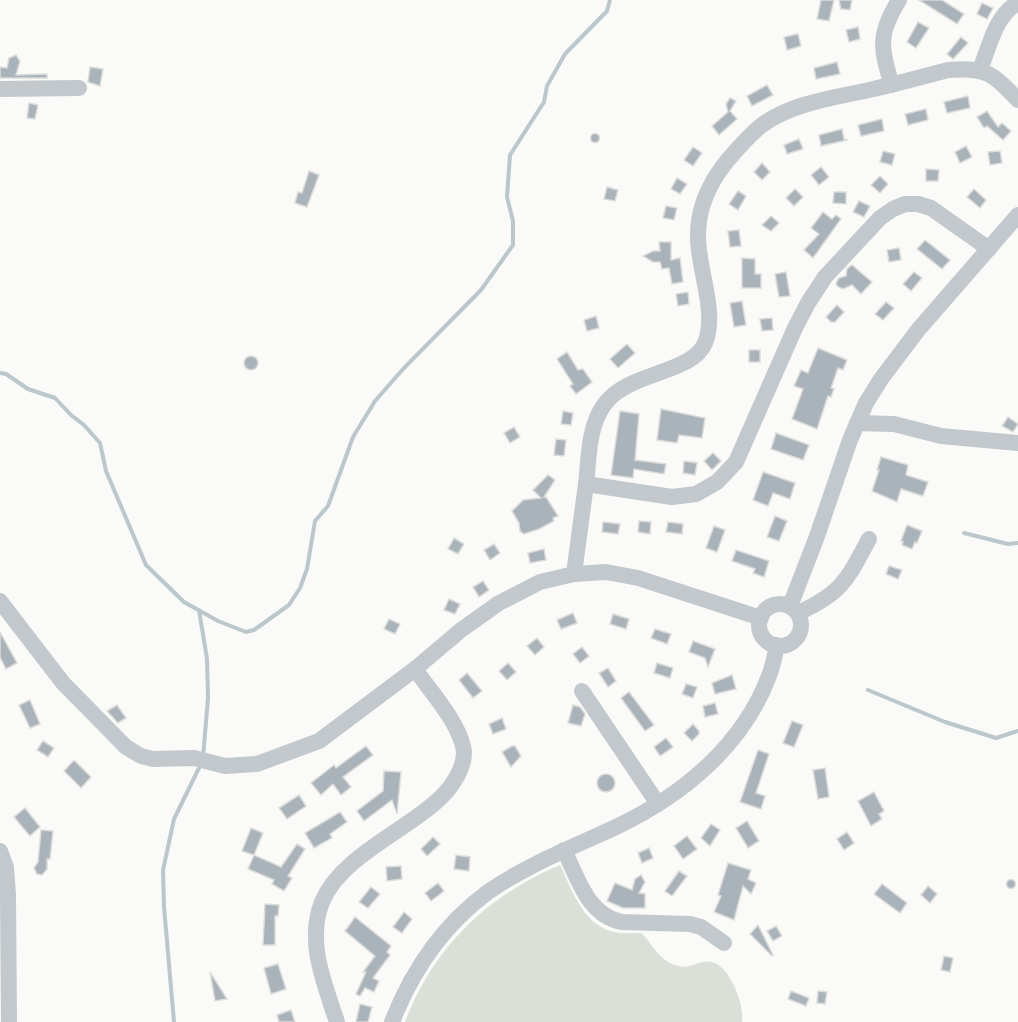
<svg xmlns="http://www.w3.org/2000/svg" width="1018" height="1022" viewBox="0 0 1018 1022" font-family="'Titillium Web',sans-serif">
<rect width="100%" height="100%" fill="#fafaf8"/>
<!-- green -->
<path fill="#dadfd7" d="M560,865C571,888 582,922 610,931C619,934 632,933 642,933C650,943 660,959 672,964C692,972 698,959 712,962C730,966 745,1006 742,1022H405C433,948 488,895 560,865Z"/>
<g fill="none" stroke-linecap="round" stroke-linejoin="round">
<!-- stream -->
<g stroke="#bbc7cb" stroke-width="4">
<polyline points="0,373 6,374 28,389 55,398 71,415 84,425 100,443 106,471 146,565 184,602 218,621 246,632 254,630 289,605 300,588 307,569 315,521 328,506 353,437 375,401 404,368 481,290 513,245 513,221 507,197 510,155 544,102 547,86 565,54 607,11 610,0"/>
<polyline points="964,533 1008,544 1018,543"/>
<polyline points="199,610 207,659 208,698 203,757"/>
<polyline points="868,690 945,722 996,738 1018,731"/>
<polyline points="174,1022 164,907 163,870 174,819 201,764"/>
</g>
</g>
<!-- building -->
<g fill="#aab3b9" stroke="#dcdcda" stroke-width="1.5">
<polygon points="821,0 834,0 829,21 817,19"/>
<polygon points="839,0 852,0 850,10 841,9"/>
<polygon points="919,0 942,0 964,14 957,24"/>
<polygon points="982,3 993,8 987,19 977,14"/>
<polygon points="918,22 929,28 916,48 907,42"/>
<polygon points="858,27 860,39 849,42 846,30"/>
<polygon points="798,34 801,46 787,50 784,37"/>
<polygon points="961,37 968,43 953,59 947,54"/>
<polygon points="16,55 20,61 16,75 47,74 47,78 0,78 0,67 7,68 9,58"/>
<polygon points="837,62 840,74 816,79 814,68"/>
<polygon points="90,67 103,69 100,86 88,82"/>
<polygon points="767,85 773,95 752,106 747,96"/>
<polygon points="968,96 970,108 947,113 944,102"/>
<polygon points="730,98 736,101 730,111 737,119 719,135 712,126 728,112 726,104"/>
<polygon points="29,103 38,105 35,119 27,118"/>
<polygon points="926,109 928,120 908,125 905,114"/>
<polygon points="987,111 998,127 1002,123 1011,131 1003,140 987,126 984,128 977,117"/>
<polygon points="882,119 884,131 861,136 858,125"/>
<polygon points="842,129 844,139 847,140 821,146 819,135"/>
<circle cx="595" cy="138" r="4.5"/>
<polygon points="799,139 803,149 787,154 784,145"/>
<polygon points="966,146 972,157 960,163 955,152"/>
<polygon points="693,147 702,153 693,166 684,160"/>
<polygon points="883,151 895,154 892,165 880,162"/>
<polygon points="1000,151 1002,163 990,165 988,152"/>
<polygon points="762,163 770,172 762,180 754,172"/>
<polygon points="821,167 829,177 819,185 811,175"/>
<polygon points="926,169 939,170 938,181 926,181"/>
<polygon points="309,171 319,175 307,207 295,203 298,192 302,193"/>
<polygon points="880,176 888,184 880,193 871,185"/>
<polygon points="677,178 687,184 680,194 671,189"/>
<polygon points="607,187 618,190 615,201 604,199"/>
<polygon points="795,189 803,197 794,206 786,198"/>
<polygon points="974,189 986,200 980,208 967,197"/>
<polygon points="738,191 746,196 738,210 729,204"/>
<polygon points="834,192 846,192 846,204 833,203"/>
<polygon points="859,201 870,206 864,217 853,212"/>
<polygon points="666,206 677,208 674,220 663,218"/>
<polygon points="823,212 832,219 836,215 841,219 813,258 804,250 819,234 811,228"/>
<polygon points="771,216 779,223 771,231 762,225"/>
<polygon points="739,230 741,246 730,247 728,231"/>
<polygon points="925,240 950,260 942,269 917,249"/>
<polygon points="659,242 671,242 671,260 680,258 683,282 672,284 669,268 662,269 660,262 653,262 643,256 653,251 660,251"/>
<polygon points="899,248 901,260 889,262 887,250"/>
<polygon points="742,258 755,259 755,274 761,274 761,288 742,288"/>
<polygon points="852,265 872,282 861,294 852,285 843,289 837,286 836,283 839,278 846,276 847,269"/>
<polygon points="786,272 790,296 779,297 775,274"/>
<polygon points="914,272 922,278 911,291 903,284"/>
<polygon points="688,292 689,304 678,306 676,294"/>
<polygon points="742,301 746,325 734,327 730,303"/>
<polygon points="886,302 894,308 883,320 875,314"/>
<polygon points="837,305 844,312 835,322 831,322 826,317"/>
<polygon points="596,316 599,328 587,331 584,320"/>
<polygon points="772,318 773,330 762,331 760,319"/>
<polygon points="627,344 635,353 618,368 610,359"/>
<polygon points="818,348 847,360 843,370 838,368 831,388 834,389 831,397 828,396 817,429 792,419 803,389 794,386 801,370 808,373"/>
<rect x="749" y="350" width="11" height="12"/>
<polygon points="567,352 578,370 583,369 592,382 576,394 570,386 573,384 557,359"/>
<circle cx="251" cy="363" r="7"/>
<polygon points="661,409 705,418 702,438 679,435 677,443 657,440"/>
<polygon points="563,411 573,413 571,425 561,424"/>
<polygon points="620,411 639,414 635,460 666,464 664,474 634,469 633,478 611,475"/>
<polygon points="1008,417 1018,424 1013,432 1002,426"/>
<polygon points="514,427 520,437 510,443 504,433"/>
<polygon points="776,433 809,445 803,460 771,449"/>
<polygon points="556,439 566,440 564,456 554,455"/>
<polygon points="713,453 721,461 712,470 704,461"/>
<polygon points="881,457 908,465 906,475 928,482 923,496 901,489 897,502 872,491 879,470 877,470"/>
<polygon points="684,461 697,463 695,475 683,473"/>
<polygon points="763,472 795,483 790,499 773,493 768,506 753,500"/>
<polygon points="548,475 555,480 544,497 546,497 558,516 553,518 554,521 539,529 524,534 520,531 519,523 512,511 523,500 541,498 533,490"/>
<polygon points="775,516 787,521 779,541 767,537"/>
<polygon points="639,521 651,522 650,534 638,532"/>
<polygon points="603,522 620,524 618,534 602,532"/>
<polygon points="668,522 683,524 682,534 666,532"/>
<polygon points="907,525 922,531 917,543 915,542 912,549 902,545 903,542 901,541"/>
<polygon points="714,526 725,530 717,552 706,548"/>
<polygon points="454,538 464,544 458,554 448,549"/>
<polygon points="494,544 500,553 490,560 484,550"/>
<polygon points="544,549 546,560 530,563 528,553"/>
<polygon points="736,550 769,561 764,577 753,573 755,569 732,561"/>
<polygon points="889,566 902,570 898,579 886,574"/>
<polygon points="483,581 489,590 479,597 473,587"/>
<polygon points="449,599 460,604 455,614 444,610"/>
<polygon points="573,613 577,623 561,629 557,620"/>
<polygon points="613,614 629,619 626,629 610,624"/>
<polygon points="389,619 400,624 395,634 384,629"/>
<polygon points="655,629 671,634 667,644 651,638"/>
<polygon points="0,632 17,663 6,669 0,657"/>
<polygon points="537,638 544,647 535,655 527,646"/>
<polygon points="693,641 715,649 708,667 705,658 689,652"/>
<polygon points="582,647 589,656 580,663 573,654"/>
<polygon points="508,663 516,672 507,680 499,671"/>
<polygon points="657,663 673,668 670,678 654,673"/>
<polygon points="608,668 616,681 608,687 599,673"/>
<polygon points="467,673 482,691 473,698 459,680"/>
<polygon points="732,675 736,689 715,694 712,683"/>
<polygon points="686,684 697,687 693,698 682,694"/>
<polygon points="629,692 654,725 645,731 621,698"/>
<polygon points="30,700 40,724 30,728 19,705"/>
<polygon points="715,703 718,714 705,717 703,706"/>
<polygon points="117,705 126,718 118,723 107,711"/>
<polygon points="573,705 580,707 585,714 581,726 568,723"/>
<polygon points="502,718 506,729 493,734 489,724"/>
<polygon points="792,721 803,725 794,747 783,743"/>
<polygon points="693,724 699,731 699,734 692,741 684,733"/>
<polygon points="666,738 673,747 660,756 654,747"/>
<polygon points="43,741 54,748 48,757 37,750"/>
<polygon points="366,746 373,755 343,777 351,787 341,795 333,784 321,795 311,783 334,765 336,768"/>
<polygon points="512,746 515,746 521,756 511,767 502,752"/>
<polygon points="758,750 769,754 756,793 765,796 761,809 740,802"/>
<polygon points="74,760 91,777 81,788 64,771"/>
<polygon points="825,768 829,797 818,799 813,770"/>
<polygon points="384,771 401,772 397,814 392,800 364,821 357,811 383,791"/>
<circle cx="606" cy="783" r="9"/>
<polygon points="874,792 884,811 879,814 882,819 871,826 858,801"/>
<polygon points="299,795 306,806 287,819 279,808"/>
<polygon points="25,808 40,827 30,836 14,817"/>
<polygon points="340,812 347,822 330,834 332,838 314,848 305,833"/>
<polygon points="747,821 759,841 748,848 736,828"/>
<polygon points="711,824 720,830 710,846 701,838"/>
<polygon points="251,828 263,833 254,855 242,851"/>
<polygon points="41,830 53,831 50,859 47,859 47,869 42,875 37,874 34,868 38,862"/>
<polygon points="847,832 854,843 844,850 837,839"/>
<polygon points="687,836 697,849 683,859 674,846"/>
<polygon points="433,837 440,844 427,856 421,849"/>
<polygon points="297,844 305,849 288,876 292,878 284,891 272,884 274,880 248,869 254,855 281,867"/>
<polygon points="649,848 653,858 642,863 638,853"/>
<polygon points="456,855 470,857 469,871 454,869"/>
<polygon points="728,863 751,870 748,879 756,883 751,894 743,886 734,920 714,912 721,896 718,895"/>
<polygon points="401,866 402,879 387,881 386,867"/>
<polygon points="679,871 687,876 672,896 665,891"/>
<polygon points="641,875 645,882 639,893 645,894 645,908 623,908 607,901 615,883 632,890 635,879"/>
<circle cx="1011" cy="884" r="4.5"/>
<polygon points="438,883 444,891 431,901 425,893"/>
<polygon points="882,884 907,903 900,913 874,894"/>
<polygon points="928,886 937,894 930,903 921,895"/>
<polygon points="371,887 380,894 368,908 359,902"/>
<polygon points="265,904 279,905 278,916 275,916 275,945 263,945"/>
<polygon points="404,912 412,919 402,933 393,927"/>
<polygon points="355,917 391,946 387,952 390,955 373,978 379,981 374,992 365,988 360,996 356,994 366,972 363,972 375,956 345,931"/>
<polygon points="758,925 773,955 772,956 750,934"/>
<polygon points="776,926 782,936 773,941 767,931"/>
<polygon points="944,956 953,958 950,972 941,970"/>
<polygon points="278,964 286,989 271,994 264,968"/>
<polygon points="210,972 227,999 215,1001"/>
<polygon points="791,991 809,998 806,1006 788,999"/>
<polygon points="818,991 827,992 825,1004 817,1003"/>
<polygon points="360,1004 372,1007 368,1022 356,1022"/>
<polygon points="291,1010 295,1022 279,1022 277,1015"/>
</g>
<g fill="none" stroke-linecap="round" stroke-linejoin="round">
<!-- minor -->
<g stroke="#c3c8cc" stroke-width="16">
<path d="M980,70C989,48 995,15 1018,3"/>
<path d="M892,85C880,48 878,34 899,0"/>
<polyline points="0,89 79,88"/>
<polyline points="857,423 894,424 941,436 1018,443"/>
<polyline points="586,484 672,497 696,494 717,482 736,462 795,328 808,303 825,277 880,218 893,209 905,204 918,204 931,208 989,249"/>
<path d="M574,574C578,544 582,514 586,484C589,459 588,427 604,405C628,371 691,375 705,343C718,312 697,267 698,235C698,207 710,182 727,161C738,148 749,135 762,125C792,103 833,98 869,90C896,84 922,77 948,70C986,67 992,73 1018,100"/>
<polyline points="0,601 63,683 126,747 141,756 153,759 194,758 225,766 257,764 319,741 415,669 461,630 499,603 540,582 574,574 606,572 638,578 761,618"/>
<circle cx="780" cy="625" r="21"/>
<polyline points="790,606 816,539 850,440 866,403 881,379 918,330 1018,215"/>
<path d="M798,613C842,593 847,580 869,539"/>
<polyline points="582,691 658,804"/>
<path d="M564,850C578,878 588,916 622,922L690,924L701,927L724,943"/>
<polyline points="0,851 6,867 8,895 9,1022"/>
<path d="M337,1022C325,985 306,942 322,902C340,858 403,832 437,801C451,789 468,765 463,746C456,719 431,692 415,669"/>
<path d="M392,1022C412,971 443,925 488,892C528,864 574,847 618,826C683,795 743,745 769,676C773,666 775,655 777,645"/>
</g>
</g>
</svg>
